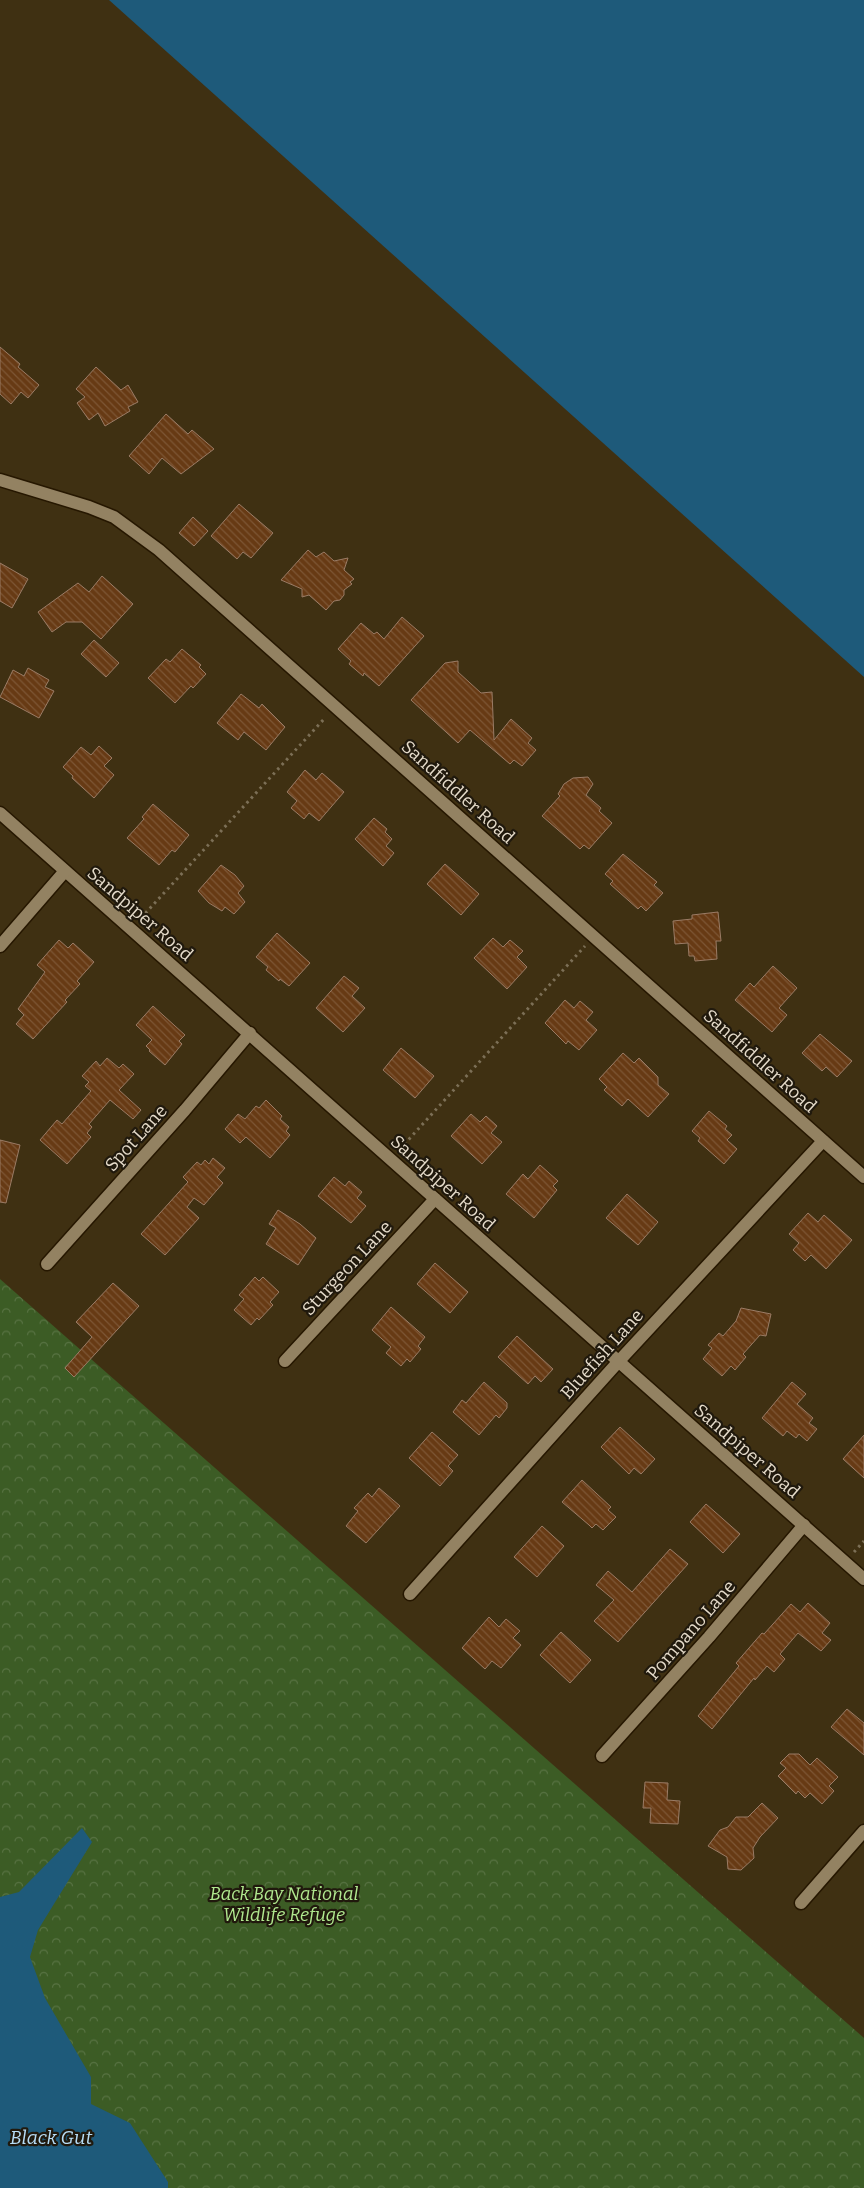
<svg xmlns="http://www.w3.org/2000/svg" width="864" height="2188" viewBox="0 0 864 2188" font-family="Bitter,serif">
<defs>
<pattern id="park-crowns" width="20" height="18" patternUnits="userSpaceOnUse" patternTransform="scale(1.25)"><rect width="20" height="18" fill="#3c5c25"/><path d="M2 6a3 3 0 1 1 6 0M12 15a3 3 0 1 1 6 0" fill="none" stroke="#587343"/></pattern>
<pattern id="building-back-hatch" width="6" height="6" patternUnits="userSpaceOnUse" patternTransform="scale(1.25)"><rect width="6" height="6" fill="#673a14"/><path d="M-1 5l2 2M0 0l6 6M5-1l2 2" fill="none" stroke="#7d5635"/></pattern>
</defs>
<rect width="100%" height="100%" fill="#3f3012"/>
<!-- park -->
<polygon fill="url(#park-crowns)" points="0,1279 864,2038 864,2188 0,2188"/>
<!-- water -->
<g fill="#1e5a7a">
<polygon points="109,0 864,0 864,677"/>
<polygon points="82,1828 92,1842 38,1930 30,1957 45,1998 91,2077 91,2104 130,2123 168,2182 168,2188 0,2188 0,1897 19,1892"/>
</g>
<!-- building -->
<g fill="url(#building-back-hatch)" stroke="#9a7b65">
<polygon points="0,347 20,364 18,367 39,385 28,398 21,392 11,404 0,394"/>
<polygon points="96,367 121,390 128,385 138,402 128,407 130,411 105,426 98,413 89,420 77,403 85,397 76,389"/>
<polygon points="166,414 188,434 192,430 214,449 181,474 162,458 149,474 129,456"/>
<polygon points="239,504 273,533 251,558 243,552 237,559 211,536"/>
<polygon points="193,517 208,531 194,546 179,533"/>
<polygon points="308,550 316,557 324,552 334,561 348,558 344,570 354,579 350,582 352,584 344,590 344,595 340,600 334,601 326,610 309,595 302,597 302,589 281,580"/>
<polygon points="0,563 28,579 12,608 0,601"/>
<polygon points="102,576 133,604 101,639 82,622 66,622 52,632 38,612 78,583 89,592"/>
<polygon points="402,617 424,636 379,686 364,673 363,676 349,664 351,661 338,649 361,623 374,634 377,632 384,639"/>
<polygon points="94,640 119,663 106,677 81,654"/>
<polygon points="182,649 201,665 199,667 206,674 193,688 191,686 175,703 148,678 166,659 170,662"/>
<polygon points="458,661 458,672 481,693 492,692 494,740 511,719 532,738 528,743 536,750 522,766 514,760 510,764 470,730 458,743 411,700 445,663"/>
<polygon points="28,668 49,680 45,687 54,691 39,718 0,697 13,670 24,676"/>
<polygon points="241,694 259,708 262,704 285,727 266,750 244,732 238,740 217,723"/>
<polygon points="99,746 112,758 104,766 114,775 94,798 72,778 73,776 63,767 81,747 91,755"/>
<polygon points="305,770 316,780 322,773 344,792 319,821 309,813 304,819 291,808 297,801 287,792"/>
<polygon points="588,777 593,784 586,795 601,808 599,811 612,823 589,849 584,845 580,849 542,816 560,796 558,794 564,784 573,778"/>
<polygon points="153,804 189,835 175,852 172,850 159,865 127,838 144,819 142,817"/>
<polygon points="374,818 387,829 385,832 392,839 386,846 394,853 383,866 355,839"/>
<polygon points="623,854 657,882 654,885 663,893 646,911 641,906 638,909 610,884 613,881 605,874"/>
<polygon points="445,864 479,894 461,915 427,884"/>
<polygon points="221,865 235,875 244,886 238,893 245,902 234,914 225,907 222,911 209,903 198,891"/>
<polygon points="718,912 721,941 716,941 717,959 695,961 694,956 689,956 688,943 675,944 673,921 692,919 692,915"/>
<polygon points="277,933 310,963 289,986 280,979 279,981 266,970 268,967 256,957"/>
<polygon points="493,938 503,947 510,940 523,951 517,957 527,967 507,989 474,958"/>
<polygon points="59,940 68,948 73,943 94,962 77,981 80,984 65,1000 67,1002 33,1039 16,1024 24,1015 18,1009 45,972 37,965"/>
<polygon points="773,966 797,988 779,1008 787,1015 772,1032 735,1000 750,983 754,987"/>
<polygon points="344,976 359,988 352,996 365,1008 343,1032 316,1008"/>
<polygon points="565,1000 574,1008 580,1001 593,1012 586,1020 597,1030 579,1050 568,1041 566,1044 545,1023"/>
<polygon points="153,1006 185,1035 179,1041 182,1044 165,1065 149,1051 150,1050 146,1046 152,1040 136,1025"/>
<polygon points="820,1034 852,1061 837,1077 826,1067 822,1071 802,1053"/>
<polygon points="401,1048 434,1076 415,1098 383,1070"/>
<polygon points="623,1053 634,1063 639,1058 658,1077 658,1085 669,1094 648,1117 628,1099 622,1106 604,1090 607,1087 599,1079"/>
<polygon points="107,1058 119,1068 123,1064 134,1074 119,1090 141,1110 133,1119 110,1100 89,1124 92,1127 87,1133 91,1137 67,1164 40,1140 57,1120 62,1124 91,1091 85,1086 89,1082 82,1076 96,1061 100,1066"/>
<polygon points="266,1100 282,1116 280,1119 289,1127 286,1131 290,1135 270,1158 246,1137 240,1143 225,1129 238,1114 245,1119 256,1106 259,1108"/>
<polygon points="709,1111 727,1126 725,1129 732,1135 727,1140 737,1149 724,1164 698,1141 700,1138 692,1131"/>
<polygon points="471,1114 480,1122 486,1116 497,1126 491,1133 502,1142 482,1164 451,1136"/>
<polygon points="0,1140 20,1145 6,1203 0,1202"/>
<polygon points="213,1158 225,1168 217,1177 223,1183 204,1205 194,1198 187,1207 199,1218 165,1255 141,1234 188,1182 183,1177 197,1162 201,1165 205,1160 209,1164"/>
<polygon points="540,1165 558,1181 553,1186 557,1190 534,1218 506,1194 523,1174 528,1179"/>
<polygon points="334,1177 345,1186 349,1181 362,1192 357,1198 366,1206 351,1223 318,1196"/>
<polygon points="627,1194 658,1222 638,1245 606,1218"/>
<polygon points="278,1210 300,1224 316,1238 298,1265 266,1244 276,1228 269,1224"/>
<polygon points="808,1213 818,1222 824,1215 852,1240 826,1269 811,1255 805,1261 793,1250 799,1243 789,1234"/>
<polygon points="435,1263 468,1292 450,1313 417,1284"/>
<polygon points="255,1277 259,1281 263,1277 279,1292 270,1302 273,1305 259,1320 257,1318 251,1325 234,1310 244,1299 239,1295"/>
<polygon points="113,1283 139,1306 74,1377 65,1368 92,1337 76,1322"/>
<polygon points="391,1307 425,1337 418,1346 421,1349 410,1362 407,1359 401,1366 386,1353 391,1347 372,1330"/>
<polygon points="741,1308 771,1314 766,1336 760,1335 743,1354 746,1357 735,1370 731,1366 722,1376 703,1359 712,1348 708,1345 719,1333 723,1336 736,1321"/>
<polygon points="517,1336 553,1369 541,1382 535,1376 528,1384 498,1357"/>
<polygon points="484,1382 507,1403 507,1408 499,1418 496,1415 479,1435 453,1412 462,1400 466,1403"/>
<polygon points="792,1382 806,1394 797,1404 813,1418 809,1423 817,1429 807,1441 799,1434 796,1438 787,1431 783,1436 762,1418"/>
<polygon points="620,1427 655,1459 641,1474 634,1468 629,1474 601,1447"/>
<polygon points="432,1432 458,1455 448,1466 453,1471 440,1486 409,1458"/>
<polygon points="864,1435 864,1478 843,1459"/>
<polygon points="582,1480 611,1507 608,1510 616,1517 603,1530 596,1524 592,1528 589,1525 562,1502"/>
<polygon points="379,1488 400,1506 366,1543 346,1526 358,1511 354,1508 368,1493 372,1497"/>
<polygon points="706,1504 740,1534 723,1553 690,1522"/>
<polygon points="542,1526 564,1546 537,1577 514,1557"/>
<polygon points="670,1549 688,1564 618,1642 594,1621 614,1600 596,1585 608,1571 632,1592"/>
<polygon points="808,1603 830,1623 822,1633 831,1640 821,1651 798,1633 780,1654 785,1659 774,1672 767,1666 755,1680 754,1678 712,1729 698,1716 739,1666 736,1663 762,1633 764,1634 791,1604 800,1612"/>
<polygon points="489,1617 499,1627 506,1619 520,1631 513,1638 521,1645 501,1668 492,1661 485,1669 462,1648"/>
<polygon points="561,1632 591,1660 570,1683 540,1655"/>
<polygon points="847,1709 864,1723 864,1755 831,1727"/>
<polygon points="789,1754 799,1754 810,1765 817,1758 838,1777 829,1786 834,1791 822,1804 810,1793 805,1798 798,1791 796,1794 778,1776 786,1768 780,1763"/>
<polygon points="645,1782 668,1783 667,1800 680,1801 678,1824 650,1823 651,1808 643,1808"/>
<polygon points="762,1803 778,1818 760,1837 753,1848 754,1858 741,1870 728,1869 727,1857 708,1846 720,1830 728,1827 736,1817 748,1817"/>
</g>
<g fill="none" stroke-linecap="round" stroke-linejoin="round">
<!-- minor casing -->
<g stroke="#261700" stroke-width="15">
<g id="minor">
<polyline points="0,480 89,507 114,517 159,550 864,1177"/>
<polyline points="0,813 864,1579"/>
<polyline points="0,946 65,871"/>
<polyline points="47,1264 185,1110 250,1033"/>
<polyline points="285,1361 435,1199"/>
<polyline points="410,1594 619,1361 823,1141"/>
<polyline points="602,1756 709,1637 804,1525"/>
<polyline points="801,1903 864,1831"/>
</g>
</g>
<!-- path -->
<g stroke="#7c6f56" stroke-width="3" stroke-dasharray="2.5 4" stroke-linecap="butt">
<polyline points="141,918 325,718"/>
<polyline points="400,1149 585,946"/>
<polyline points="854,1552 864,1541"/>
</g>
<!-- minor -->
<use href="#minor" stroke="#938262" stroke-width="12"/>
</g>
<g text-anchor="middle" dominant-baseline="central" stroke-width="4.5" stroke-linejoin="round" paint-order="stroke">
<!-- street labels -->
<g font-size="18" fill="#e5dbca" stroke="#20190d">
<text transform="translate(458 792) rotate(42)">Sandfiddler Road</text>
<text transform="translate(140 914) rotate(41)">Sandpiper Road</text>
<text transform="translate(760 1061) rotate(42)">Sandfiddler Road</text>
<text transform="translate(136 1138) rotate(-48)">Spot Lane</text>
<text transform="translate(443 1183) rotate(42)">Sandpiper Road</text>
<text transform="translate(347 1268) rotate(-47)">Sturgeon Lane</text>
<text transform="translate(602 1354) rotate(-48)">Bluefish Lane</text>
<text transform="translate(747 1451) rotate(41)">Sandpiper Road</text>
<text transform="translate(691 1630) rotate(-49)">Pompano Lane</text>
</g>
<!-- park labels -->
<g font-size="18" font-style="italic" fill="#b1e98f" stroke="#20190d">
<text x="284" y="1894">Back Bay National<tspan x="284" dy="21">Wildlife Refuge</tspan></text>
</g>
<!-- water labels -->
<g font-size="19" font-style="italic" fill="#b7ddf6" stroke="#20190d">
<text x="51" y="2137">Black Gut</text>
</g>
</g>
</svg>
